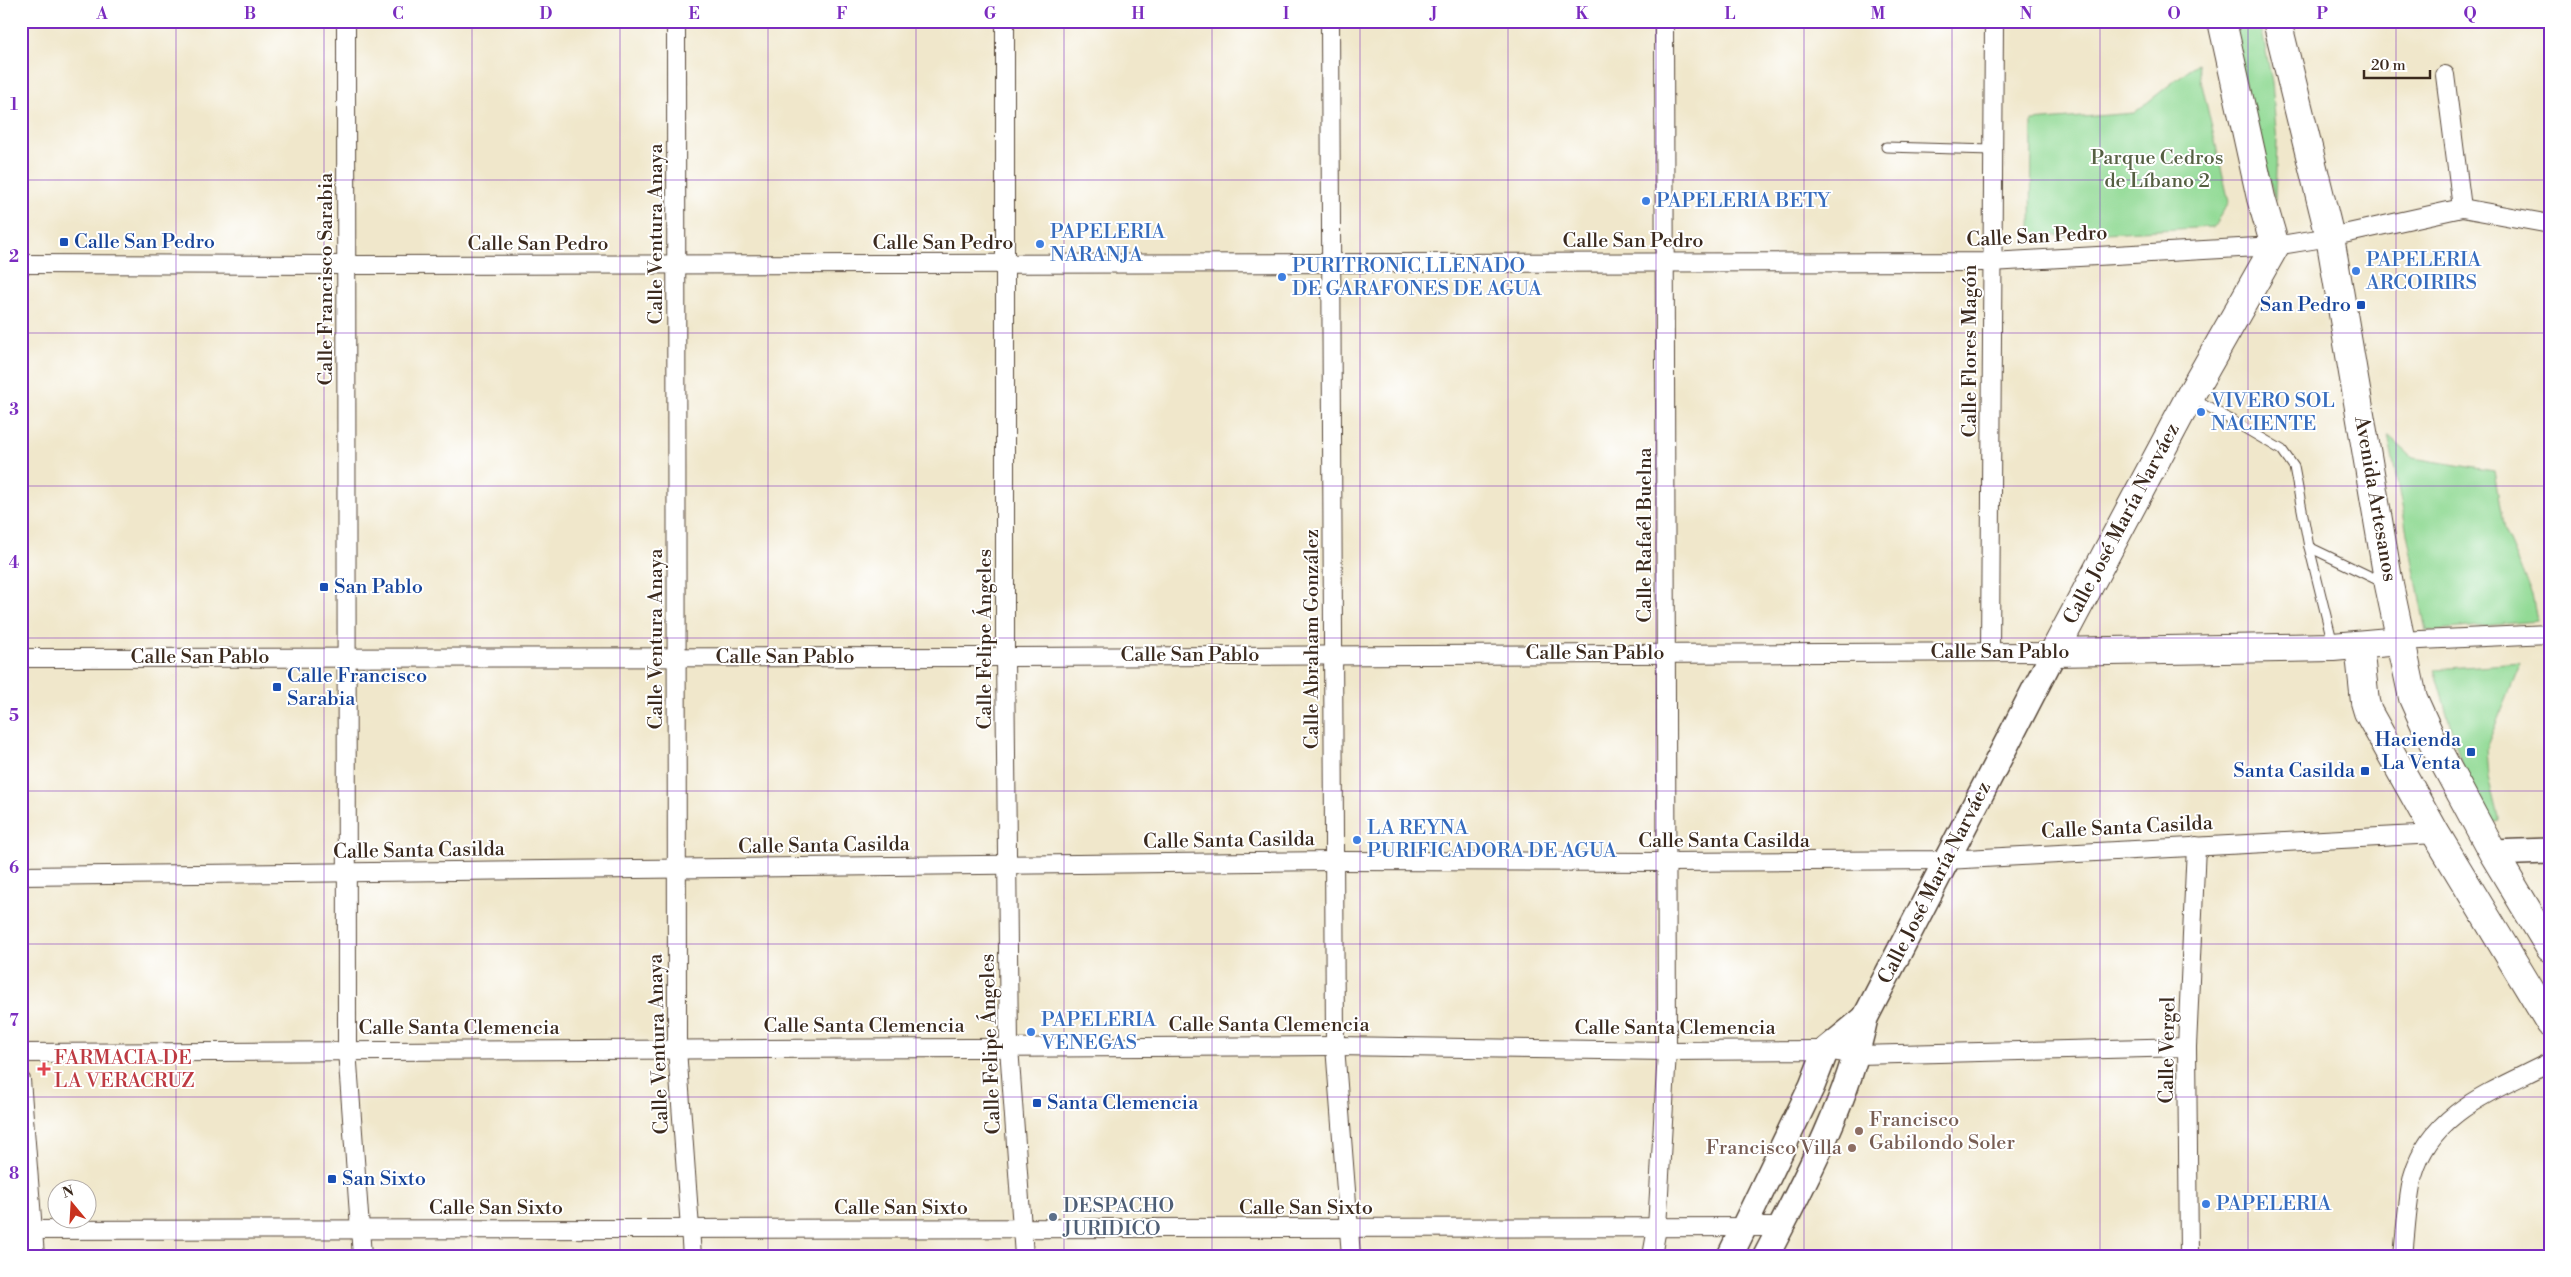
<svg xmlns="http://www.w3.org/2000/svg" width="2571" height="1277" viewBox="0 0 2571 1277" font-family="'Libre Bodoni',serif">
<rect width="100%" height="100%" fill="#fff"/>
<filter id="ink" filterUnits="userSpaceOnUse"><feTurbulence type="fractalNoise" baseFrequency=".02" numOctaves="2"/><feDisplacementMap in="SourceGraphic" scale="10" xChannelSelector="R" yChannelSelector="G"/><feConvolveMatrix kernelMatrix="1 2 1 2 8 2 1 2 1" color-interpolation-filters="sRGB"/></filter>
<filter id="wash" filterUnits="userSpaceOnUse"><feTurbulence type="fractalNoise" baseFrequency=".0096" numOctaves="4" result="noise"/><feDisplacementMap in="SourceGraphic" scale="20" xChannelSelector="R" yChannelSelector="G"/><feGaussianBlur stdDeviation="1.12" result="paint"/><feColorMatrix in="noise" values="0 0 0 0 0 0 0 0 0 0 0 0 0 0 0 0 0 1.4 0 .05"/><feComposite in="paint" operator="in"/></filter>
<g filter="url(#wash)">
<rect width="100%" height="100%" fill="#f0e7cb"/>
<!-- green -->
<g fill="#92da95" stroke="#66825a">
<polygon points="2229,21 2260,21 2272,82 2277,142 2275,201"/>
<polygon points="2197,63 2229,202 2213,227 2031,237 2032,121 2134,113"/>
<polygon points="2388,435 2413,458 2494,471 2504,530 2532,595 2537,621 2426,631"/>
<polygon points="2521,663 2486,748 2488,777 2499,821 2491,823 2463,769 2434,669"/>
</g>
</g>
<g filter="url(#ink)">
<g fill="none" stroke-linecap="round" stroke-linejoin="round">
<!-- lane casing -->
<g stroke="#564638" stroke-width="11">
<g id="lane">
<polyline points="1886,147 1992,150"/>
<polyline points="2192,397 2282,450 2294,467 2309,547 2333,644"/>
<polyline points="2309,547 2384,583"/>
</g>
</g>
<!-- street casing -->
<g stroke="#564638" stroke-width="20">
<g id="street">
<polyline points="346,21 347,1050 362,1256"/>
<polyline points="676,21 677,1049 692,1256"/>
<polyline points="1005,21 1005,657 1009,1047 1024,1256"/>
<polyline points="1330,21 1335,1046 1351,1256"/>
<polyline points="2445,75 2462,208"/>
<polyline points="21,264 348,265 1991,262 2275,246 2330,237 2462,208 2550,224"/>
<polyline points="2400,641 2550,634"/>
<polyline points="1990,652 1994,21"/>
<polyline points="21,658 1005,657 2054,652"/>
<polyline points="21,876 1334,861 1666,862 1946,860 2436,834"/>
<polyline points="21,1053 1335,1046 1667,1051 1826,1050 1858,1055 2187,1047"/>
<polyline points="21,1080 35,1256"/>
<polyline points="21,1230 1781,1227"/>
<polyline points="1652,1256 1657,1228 1667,1051 1664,21"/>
<polyline points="2189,1256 2187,1047 2196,846"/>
<path d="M2403,1256C2406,1230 2407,1201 2413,1176C2431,1111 2496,1090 2550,1062"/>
</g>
</g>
<!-- secondary casing -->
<g stroke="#564638" stroke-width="28">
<g id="secondary">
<polyline points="2493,853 2550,851"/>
<polyline points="1730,1256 1812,1086 1826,1050 1865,1018"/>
<path d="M1766,1256C1805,1181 1848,1101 1865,1018L2054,652"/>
</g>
</g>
<!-- primary casing -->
<g stroke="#564638" stroke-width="30">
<g id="primary">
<polyline points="2222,21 2261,198 2275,246 2190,396 2054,652 2333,647 2400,641"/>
<polyline points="2277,21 2330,237 2389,585 2413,698 2431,738 2493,853 2550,948"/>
<polyline points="2359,645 2365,702 2368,712 2436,834 2550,1023"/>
</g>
</g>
<!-- lane -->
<use href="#lane" stroke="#fff" stroke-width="9"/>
<!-- street -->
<use href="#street" stroke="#fff" stroke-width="18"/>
<!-- secondary -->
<use href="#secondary" stroke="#fff" stroke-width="25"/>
<!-- primary -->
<use href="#primary" stroke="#fff" stroke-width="28"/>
</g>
</g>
<!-- grid -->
<path fill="none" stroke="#7b2cbf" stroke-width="1" stroke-opacity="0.55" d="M176,21V1256M324,21V1256M472,21V1256M620,21V1256M768,21V1256M916,21V1256M1064,21V1256M1212,21V1256M1360,21V1256M1508,21V1256M1656,21V1256M1804,21V1256M1952,21V1256M2100,21V1256M2248,21V1256M2396,21V1256M21,180H2550M21,333H2550M21,486H2550M21,638H2550M21,791H2550M21,944H2550M21,1097H2550"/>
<!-- markers -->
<g fill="#3f7fe0" stroke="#fff" stroke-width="2">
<circle cx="1646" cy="201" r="5"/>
<circle cx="1040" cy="244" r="5"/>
<circle cx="2356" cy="271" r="5"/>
<circle cx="1282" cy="277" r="5"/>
<circle cx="2201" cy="412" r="5"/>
<circle cx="1357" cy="840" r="5"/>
<circle cx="1031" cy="1032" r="5"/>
<circle cx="2206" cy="1204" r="5"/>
</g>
<g fill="#1a4fb4" stroke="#fff" stroke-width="2">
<rect x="59" y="237" width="10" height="10" rx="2.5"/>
<rect x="2356" y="300" width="10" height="10" rx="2.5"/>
<rect x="319" y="582" width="10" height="10" rx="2.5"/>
<rect x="272" y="682" width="10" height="10" rx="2.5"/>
<rect x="2466" y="747" width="10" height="10" rx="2.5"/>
<rect x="2360" y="766" width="10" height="10" rx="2.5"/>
<rect x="1032" y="1098" width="10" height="10" rx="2.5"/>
<rect x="327" y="1174" width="10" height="10" rx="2.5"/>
</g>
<path fill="#e0444e" stroke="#fff" stroke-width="2" d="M41.5 1061.5h5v5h5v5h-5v5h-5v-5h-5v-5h5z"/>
<g fill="#8d6e63" stroke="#fff" stroke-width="2">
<circle cx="1859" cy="1131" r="5"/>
<circle cx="1852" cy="1148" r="5"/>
</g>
<circle fill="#5c6f8a" stroke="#fff" stroke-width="2" cx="1053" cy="1217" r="5"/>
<g text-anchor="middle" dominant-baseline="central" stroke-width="4" stroke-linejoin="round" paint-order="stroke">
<!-- park labels -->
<g font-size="20" fill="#555f42" stroke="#fff">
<text x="2157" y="158">Parque Cedros<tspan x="2157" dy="23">de Líbano 2</tspan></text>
</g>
<!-- shop labels -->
<g font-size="20" fill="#366cbe" stroke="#fff" text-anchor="start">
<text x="1656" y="201">PAPELERIA BETY</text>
<text x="1050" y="232">PAPELERIA<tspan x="1050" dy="23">NARANJA</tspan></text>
<text x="2366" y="260">PAPELERIA<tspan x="2366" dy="23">ARCOIRIRS</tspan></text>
<text x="1292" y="266">PURITRONIC LLENADO<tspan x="1292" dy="23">DE GARAFONES DE AGUA</tspan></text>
<text x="2211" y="401">VIVERO SOL<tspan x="2211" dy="23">NACIENTE</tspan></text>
<text x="1367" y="828">LA REYNA<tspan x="1367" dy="23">PURIFICADORA DE AGUA</tspan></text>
<text x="1041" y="1020">PAPELERIA<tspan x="1041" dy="23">VENEGAS</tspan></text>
<text x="2216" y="1204">PAPELERIA</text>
</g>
<!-- street labels -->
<g font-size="20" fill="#3b2a1e" stroke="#fff">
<text transform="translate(656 234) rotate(-90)">Calle Ventura Anaya</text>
<text transform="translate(2037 237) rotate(-3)">Calle San Pedro</text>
<text x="1633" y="241">Calle San Pedro</text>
<text x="943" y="243">Calle San Pedro</text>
<text x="538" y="244">Calle San Pedro</text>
<text transform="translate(326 279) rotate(-90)">Calle Francisco Sarabia</text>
<text transform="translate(1970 351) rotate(-90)">Calle Flores Magón</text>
<text transform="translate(2375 499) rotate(80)">Avenida Artesanos</text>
<text transform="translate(2122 524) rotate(-62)">Calle José María Narváez</text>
<text transform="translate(1645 535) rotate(-90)">Calle Rafaél Buelna</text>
<text transform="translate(656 639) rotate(-90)">Calle Ventura Anaya</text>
<text transform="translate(985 639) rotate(-90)">Calle Felipe Ángeles</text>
<text transform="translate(1312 639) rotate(-90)">Calle Abraham González</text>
<text x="2000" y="652">Calle San Pablo</text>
<text x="1595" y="653">Calle San Pablo</text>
<text x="1190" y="655">Calle San Pablo</text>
<text x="200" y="657">Calle San Pablo</text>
<text x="785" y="657">Calle San Pablo</text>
<text transform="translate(2127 828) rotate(-3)">Calle Santa Casilda</text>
<text transform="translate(1229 841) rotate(-1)">Calle Santa Casilda</text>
<text x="1724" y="841">Calle Santa Casilda</text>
<text transform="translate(824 846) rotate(-1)">Calle Santa Casilda</text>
<text transform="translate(419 851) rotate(-1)">Calle Santa Casilda</text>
<text transform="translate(1935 883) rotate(-63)">Calle José María Narváez</text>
<text x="1269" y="1025">Calle Santa Clemencia</text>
<text x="864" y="1026">Calle Santa Clemencia</text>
<text x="459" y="1028">Calle Santa Clemencia</text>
<text x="1675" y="1028">Calle Santa Clemencia</text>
<text transform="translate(659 1044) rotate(-92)">Calle Ventura Anaya</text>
<text transform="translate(991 1044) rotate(-92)">Calle Felipe Ángeles</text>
<text transform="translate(2168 1050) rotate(-89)">Calle Vergel</text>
<text x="496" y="1208">Calle San Sixto</text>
<text x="901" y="1208">Calle San Sixto</text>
<text x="1306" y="1208">Calle San Sixto</text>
</g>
<!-- transit labels -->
<g font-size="20" fill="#164399" stroke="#fff" text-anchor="start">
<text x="74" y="242">Calle San Pedro</text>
<text x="2351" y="305" text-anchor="end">San Pedro</text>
<text x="334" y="587">San Pablo</text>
<text x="287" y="676">Calle Francisco<tspan x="287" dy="23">Sarabia</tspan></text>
<text x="2461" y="740" text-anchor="end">Hacienda<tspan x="2461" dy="23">La Venta</tspan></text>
<text x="2355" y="771" text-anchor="end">Santa Casilda</text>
<text x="1047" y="1103">Santa Clemencia</text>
<text x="342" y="1179">San Sixto</text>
</g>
<!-- health labels -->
<g font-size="20" fill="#be3a42" stroke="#fff" text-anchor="start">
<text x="54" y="1058">FARMACIA DE<tspan x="54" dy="23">LA VERACRUZ</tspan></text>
</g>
<!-- education labels -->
<g font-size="20" fill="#785e54" stroke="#fff" text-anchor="start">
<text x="1869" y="1120">Francisco<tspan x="1869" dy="23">Gabilondo Soler</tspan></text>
<text x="1842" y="1148" text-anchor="end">Francisco Villa</text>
</g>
<!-- service labels -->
<g font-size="20" fill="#4e5e75" stroke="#fff" text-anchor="start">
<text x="1063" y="1206">DESPACHO<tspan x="1063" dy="23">JURIDICO</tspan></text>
</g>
</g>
<!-- margin -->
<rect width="2571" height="1277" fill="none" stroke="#fff" stroke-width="55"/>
<!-- north arrow -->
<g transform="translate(72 1204) rotate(342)"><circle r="24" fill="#ffffff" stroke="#b1aaa5"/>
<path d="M0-4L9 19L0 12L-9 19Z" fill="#c8321e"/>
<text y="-8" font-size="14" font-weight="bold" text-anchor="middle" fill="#3b2a1e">N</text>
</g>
<!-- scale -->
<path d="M2364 70v8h66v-8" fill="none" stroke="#3b2a1e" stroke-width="2.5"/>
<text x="2371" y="70" font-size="15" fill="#3b2a1e" stroke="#ffffff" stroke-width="4" paint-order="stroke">20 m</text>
<rect x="28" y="28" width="2516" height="1222" fill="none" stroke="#7b2cbf" stroke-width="2"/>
<g font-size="16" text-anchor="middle" font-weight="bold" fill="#7b2cbf">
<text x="102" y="19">A</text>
<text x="250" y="19">B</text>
<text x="398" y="19">C</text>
<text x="546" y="19">D</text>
<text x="694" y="19">E</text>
<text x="842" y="19">F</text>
<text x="990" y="19">G</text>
<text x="1138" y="19">H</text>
<text x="1286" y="19">I</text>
<text x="1434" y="19">J</text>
<text x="1582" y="19">K</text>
<text x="1730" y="19">L</text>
<text x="1878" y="19">M</text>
<text x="2026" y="19">N</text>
<text x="2174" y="19">O</text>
<text x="2322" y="19">P</text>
<text x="2470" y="19">Q</text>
<text x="14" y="110">1</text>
<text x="14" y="262">2</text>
<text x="14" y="415">3</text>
<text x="14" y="568">4</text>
<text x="14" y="721">5</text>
<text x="14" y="873">6</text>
<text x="14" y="1026">7</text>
<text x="14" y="1179">8</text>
</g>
</svg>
